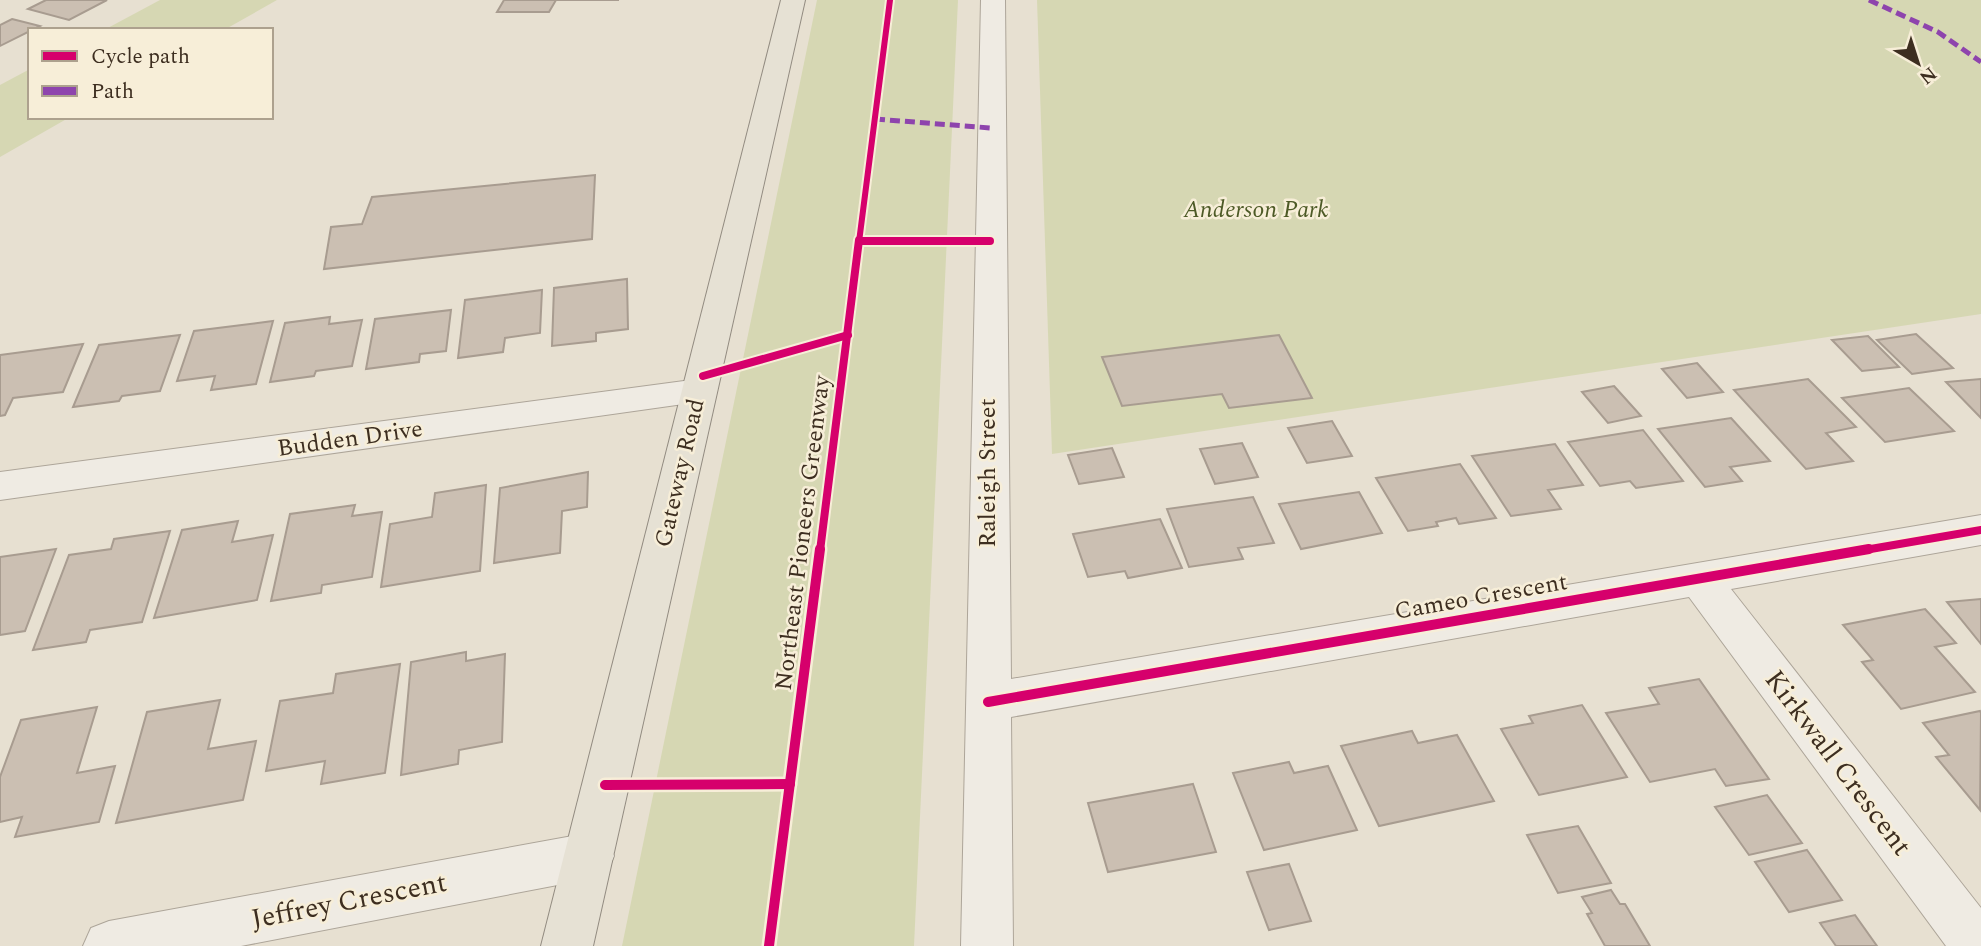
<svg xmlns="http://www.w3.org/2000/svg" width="1981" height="946" viewBox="0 0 1981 946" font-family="Spectral,serif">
<rect width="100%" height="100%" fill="#e7e0d1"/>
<!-- green -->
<g fill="#d6d7b3">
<polygon points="160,0 277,0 224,30 104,30"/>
<polygon points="817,0 958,0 914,946 622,946"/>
<polygon points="1037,0 1981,0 1981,314 1052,454"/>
<polygon points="30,69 30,117 70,117 0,157 0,85"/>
</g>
<!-- building -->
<g fill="#cbbfb2" stroke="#a89c90" stroke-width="2">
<polygon points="46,0 107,0 69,20 28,9"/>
<polygon points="504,0 619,0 556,0 549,12 497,12"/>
<polygon points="12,19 40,26 0,46 0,25"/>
<polygon points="595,175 592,239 324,269 331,227 362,224 372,197"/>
<polygon points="627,279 628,329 596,333 596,341 552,346 554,288"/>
<polygon points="542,290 540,333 505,338 503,352 458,358 465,300"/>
<polygon points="451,310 446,351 420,354 419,362 366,369 375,319"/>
<polygon points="330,317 329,324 362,320 352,366 316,371 314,376 270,382 285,323"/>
<polygon points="273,321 256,384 211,390 215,376 177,381 194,331"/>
<polygon points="1916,334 1953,368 1912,374 1877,340"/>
<polygon points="180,335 160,391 122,396 119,401 73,407 99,345"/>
<polygon points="1279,335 1312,398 1229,408 1222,394 1122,406 1102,357"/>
<polygon points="1868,336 1899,367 1862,371 1832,340"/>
<polygon points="83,344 63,392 13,398 5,415 0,416 0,355"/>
<polygon points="1697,363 1723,392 1687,398 1662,369"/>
<polygon points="1808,379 1856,427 1826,433 1853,461 1806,469 1734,390"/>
<polygon points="1981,379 1981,418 1946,382"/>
<polygon points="1614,386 1641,416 1608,423 1582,392"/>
<polygon points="1909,388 1954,431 1885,442 1842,398"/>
<polygon points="1731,418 1770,461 1730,467 1742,481 1705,487 1658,429"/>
<polygon points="1332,421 1352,456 1307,463 1288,428"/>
<polygon points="1643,430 1683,481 1636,488 1630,481 1600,486 1568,442"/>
<polygon points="1242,443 1258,477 1215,484 1200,449"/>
<polygon points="1555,444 1583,485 1548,490 1561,509 1511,516 1472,456"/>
<polygon points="1112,448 1124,477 1079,484 1068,455"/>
<polygon points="1460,464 1496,518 1459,524 1456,518 1436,522 1438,526 1408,531 1376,478"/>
<polygon points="588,472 587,507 562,511 560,553 494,563 500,488"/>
<polygon points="486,485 480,571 381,587 390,524 432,517 435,493"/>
<polygon points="1359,492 1382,533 1301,549 1279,504"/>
<polygon points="1253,497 1274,543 1238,548 1243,559 1189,567 1167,509"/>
<polygon points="355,505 352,516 382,512 372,577 322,585 321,593 271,601 290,514"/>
<polygon points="1160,519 1182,568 1128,578 1125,571 1088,577 1073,534"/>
<polygon points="238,521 232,542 273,535 257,600 154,618 182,530"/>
<polygon points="170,531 142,622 90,630 86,642 33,650 69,555 111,549 114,539"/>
<polygon points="56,549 25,631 0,635 0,557"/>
<polygon points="1981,599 1981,644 1947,602"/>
<polygon points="1925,609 1956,643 1935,647 1975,692 1901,709 1862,662 1873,660 1843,625"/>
<polygon points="466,652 466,661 505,654 502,742 459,750 458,764 401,775 411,662"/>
<polygon points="400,664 385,773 321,784 325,761 266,771 280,701 333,693 336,674"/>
<polygon points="1699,679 1769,779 1726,786 1715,769 1650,782 1606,713 1659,704 1649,688"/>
<polygon points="220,700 208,749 256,741 243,800 116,823 147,712"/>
<polygon points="1582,705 1627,777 1539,795 1501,729 1533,723 1529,716"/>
<polygon points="97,707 77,773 115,766 99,822 15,837 22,817 0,822 0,777 21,720"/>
<polygon points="1980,711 1981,713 1980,810 1936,757 1949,755 1923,723"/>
<polygon points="1412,731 1418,743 1457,735 1494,801 1379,826 1341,746"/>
<polygon points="1289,762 1294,773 1328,766 1357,830 1264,850 1233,773"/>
<polygon points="1193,784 1216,852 1108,872 1088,803"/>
<polygon points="1767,795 1802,843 1749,855 1715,807"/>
<polygon points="1578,826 1611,883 1558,893 1527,835"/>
<polygon points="1807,850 1842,900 1789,912 1755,862"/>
<polygon points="1289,864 1311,921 1269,930 1247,872"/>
<polygon points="1611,890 1620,904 1625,904 1650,946 1605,946 1587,914 1592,913 1582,897"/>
<polygon points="1855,915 1877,946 1836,946 1820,923"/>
</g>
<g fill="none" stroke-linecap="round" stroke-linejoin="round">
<!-- minor casing -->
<g stroke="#ada599" stroke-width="2">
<g id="minor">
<polygon points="981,0 1005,0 1011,679 1981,515 1981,545 1731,589 1981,908 1981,946 1946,946 1689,597 1011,717 1013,946 961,946"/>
<polygon points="699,379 712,382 717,391 712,400 0,500 0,472"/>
<polygon points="589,833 607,840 614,856 607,872 589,879 241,946 83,946 91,928 109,921"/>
</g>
</g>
<!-- major casing -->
<g stroke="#928b80" stroke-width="2">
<polygon id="major" points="781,0 805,0 593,946 541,946"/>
</g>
<!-- minor -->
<use href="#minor" fill="#efebe3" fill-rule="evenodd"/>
<!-- major -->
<use href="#major" fill="#e6e1d4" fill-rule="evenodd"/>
<!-- quiet -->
<g stroke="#8e44ad" stroke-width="5" stroke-dasharray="10 5" stroke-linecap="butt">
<polyline points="1869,0 1938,32 1981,62"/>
<polyline points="875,119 991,128"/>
</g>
<!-- cycleway-far2 casing -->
<g stroke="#f7eed8" stroke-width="10">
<g id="cycleway-far2">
<polyline points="860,241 990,241"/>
<polyline points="859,242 890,0"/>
</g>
</g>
<!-- cycleway-far1 casing -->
<g stroke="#f7eed8" stroke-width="12">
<g id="cycleway-far1">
<polyline points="860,241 990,241"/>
<polyline points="703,376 848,335"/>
<polyline points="820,551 859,240"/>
<polyline points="1859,551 1981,530"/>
</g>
</g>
<!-- cycleway casing -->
<g stroke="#f7eed8" stroke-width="15">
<g id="cycleway">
<polyline points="988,702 1869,549"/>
<polyline points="605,785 790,784"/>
<polyline points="769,946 820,549"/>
</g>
</g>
<!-- cycleway-far2 -->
<use href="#cycleway-far2" stroke="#d6006c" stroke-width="6"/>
<!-- cycleway-far1 -->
<use href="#cycleway-far1" stroke="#d6006c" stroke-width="8"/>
<!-- cycleway -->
<use href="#cycleway" stroke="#d6006c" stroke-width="10"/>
</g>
<g text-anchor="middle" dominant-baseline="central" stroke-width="5" stroke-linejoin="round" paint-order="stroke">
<!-- park labels -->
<g font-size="24" font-style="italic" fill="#4d5a26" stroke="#f7eed8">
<text x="1256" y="210">Anderson Park</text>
</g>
<!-- street labels -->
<g font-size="24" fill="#3d2e20" stroke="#f7eed8">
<text transform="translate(350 439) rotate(-8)">Budden Drive</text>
<text transform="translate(680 473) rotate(-77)">Gateway Road</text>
<text transform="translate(988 473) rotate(-90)">Raleigh Street</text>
<text transform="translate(803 533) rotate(-83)">Northeast Pioneers Greenway</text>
<text transform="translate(1481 597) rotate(-10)">Cameo Crescent</text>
</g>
<!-- near-street labels -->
<g font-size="28" fill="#3d2e20" stroke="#f7eed8">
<text transform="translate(1838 763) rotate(53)">Kirkwall Crescent</text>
<text transform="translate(349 901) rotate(-11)">Jeffrey Crescent</text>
</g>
</g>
<!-- legend -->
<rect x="28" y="28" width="245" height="91" fill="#f7eed8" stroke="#ada18e" stroke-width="2"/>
<rect x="42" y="51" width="35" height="10" fill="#d6006c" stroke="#ada18e" stroke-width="2"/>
<text x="91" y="63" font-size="21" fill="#3d2e20">Cycle path</text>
<rect x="42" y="86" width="35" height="10" fill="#8e44ad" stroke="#ada18e" stroke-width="2"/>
<text x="91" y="98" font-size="21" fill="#3d2e20">Path</text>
<!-- north arrow -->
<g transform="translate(1918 63) rotate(141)" stroke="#f7eed8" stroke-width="5" paint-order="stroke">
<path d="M0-5L12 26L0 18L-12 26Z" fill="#3d2e20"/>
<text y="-10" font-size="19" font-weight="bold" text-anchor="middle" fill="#3d2e20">N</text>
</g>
</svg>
